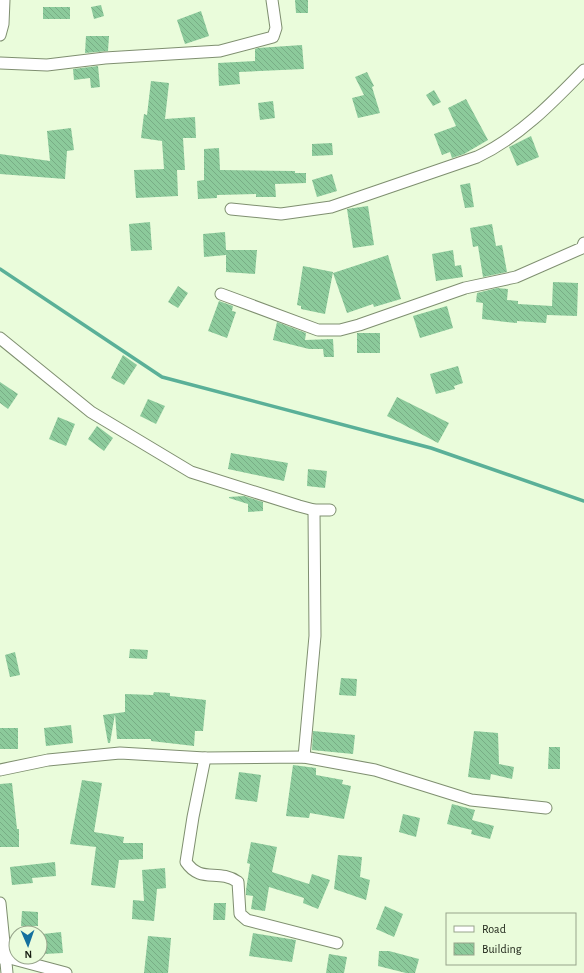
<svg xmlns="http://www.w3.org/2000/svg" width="584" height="973" viewBox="0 0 584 973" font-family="'Alegreya Sans',sans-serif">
<defs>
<pattern id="building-back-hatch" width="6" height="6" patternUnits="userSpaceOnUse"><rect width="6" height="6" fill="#8cca9b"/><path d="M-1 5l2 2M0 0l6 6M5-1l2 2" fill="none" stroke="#78ad85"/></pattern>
</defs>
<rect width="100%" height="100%" fill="#eafcdb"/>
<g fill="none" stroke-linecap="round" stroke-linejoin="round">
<!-- stream -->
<polyline stroke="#5ab098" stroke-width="3.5" points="0,269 162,377 431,448 584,501"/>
</g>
<!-- building -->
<g fill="url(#building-back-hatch)">
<polygon points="295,0 308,0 308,13 296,13"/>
<polygon points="101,5 104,16 94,19 91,7"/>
<rect x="43" y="7" width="27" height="12"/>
<polygon points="201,11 209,36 185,44 177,20"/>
<polygon points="86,36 109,36 108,51 85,53"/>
<polygon points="302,45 304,69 239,72 240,84 219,86 218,63 255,61 255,49 258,48"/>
<polygon points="98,66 100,87 91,88 90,78 74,80 73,69"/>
<polygon points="367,72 374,86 372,87 380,113 358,118 352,98 364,95 355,77"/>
<polygon points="151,81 169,83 165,119 195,117 196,138 183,138 185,170 177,170 178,196 136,198 134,170 164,169 162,141 141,138 144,114 147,115"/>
<polygon points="434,90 441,102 433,106 426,95"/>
<polygon points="466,99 488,140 464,154 452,158 450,152 442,155 434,134 456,126 448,108"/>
<polygon points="273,101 275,118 260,120 258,103"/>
<polygon points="71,128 74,150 67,151 65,179 0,174 0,154 50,161 47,131"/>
<polygon points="531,136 539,157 517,166 509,147"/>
<polygon points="332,143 333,155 312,156 312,144"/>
<polygon points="219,148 220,170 295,171 295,173 306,173 306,183 275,184 276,197 256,197 256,194 217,195 217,198 198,199 197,181 204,180 204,149"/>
<polygon points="332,174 337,191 317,197 312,180"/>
<polygon points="470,183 474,207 465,208 460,185"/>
<polygon points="368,206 374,245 353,248 347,209"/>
<polygon points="150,222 152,250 131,251 129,224"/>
<polygon points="492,224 496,246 502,245 507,272 483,277 478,246 473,247 470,228"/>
<polygon points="225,232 226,250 257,250 255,274 226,272 226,255 204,257 203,234"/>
<polygon points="453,250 455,266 461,265 463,277 436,281 432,254"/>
<polygon points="388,255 401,299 374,307 373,304 347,313 333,273"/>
<polygon points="303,266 333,272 325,314 301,309 301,306 297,305"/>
<polygon points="553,282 578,283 577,316 547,315 546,323 517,321 517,323 506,322 482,319 483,303 476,302 477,293 497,288 508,289 507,300 518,301 518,304 552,306"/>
<polygon points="178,286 188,293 178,308 168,302"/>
<polygon points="219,301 233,306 232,311 236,312 227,338 208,331"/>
<polygon points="447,306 453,328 420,338 413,316"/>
<polygon points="277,322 306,333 305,340 333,339 334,357 324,357 323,349 309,349 273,340"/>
<rect x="357" y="333" width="23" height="20"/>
<polygon points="123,355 137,365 124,385 111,378"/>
<polygon points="458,366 463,383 454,386 455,389 436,394 430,374"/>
<polygon points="0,382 18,394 8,409 0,403"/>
<polygon points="397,397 449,423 438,443 387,416"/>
<polygon points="148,399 165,406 156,424 140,416"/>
<polygon points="58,417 75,424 66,446 49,439"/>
<polygon points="97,426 113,438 104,451 88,439"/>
<polygon points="231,453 288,463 284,481 228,469"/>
<polygon points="308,469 327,471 325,488 307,486"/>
<polygon points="244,496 263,502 263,511 248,512 248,504 229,498 229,497"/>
<polygon points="130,649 148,650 147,659 129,658"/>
<polygon points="15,652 20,675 10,677 5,655"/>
<polygon points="341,678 357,679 356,696 339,695"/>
<polygon points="154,692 170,693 170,696 206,700 203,731 195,731 194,746 151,741 151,739 117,739 115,714 110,743 108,743 103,715 125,712 125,694 153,695"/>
<polygon points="71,725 73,743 46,746 44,728"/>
<rect x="0" y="728" width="18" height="21"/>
<polygon points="313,731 355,735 353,754 312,750"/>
<polygon points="474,731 498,733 499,764 514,767 512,779 491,774 490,780 468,777"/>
<polygon points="549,747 560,747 560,769 548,769"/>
<polygon points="293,765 316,768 316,775 343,780 342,784 351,786 344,819 310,813 309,818 286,816"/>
<polygon points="239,772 261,775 257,802 235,799"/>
<polygon points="82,780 102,783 94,832 124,837 123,843 143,843 143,859 119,860 115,888 91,885 96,847 70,844"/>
<polygon points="12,783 17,829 19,829 19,847 0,847 0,784"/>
<polygon points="452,804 475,810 472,820 494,826 490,839 471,834 472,830 447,824"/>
<polygon points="403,814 420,818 416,837 399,832"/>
<polygon points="251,842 277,847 272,872 309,884 312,874 330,880 318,909 303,903 304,898 269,887 265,911 251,909 253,896 246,895 246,890 250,864 247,863"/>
<polygon points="338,855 362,857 360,877 370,880 366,900 334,889"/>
<polygon points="55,862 56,876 32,878 33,883 12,885 10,867"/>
<polygon points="165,868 166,888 157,889 154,921 132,919 133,900 144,901 142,870"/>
<polygon points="214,903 226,903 225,920 213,920"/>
<polygon points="385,906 403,914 394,937 376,929"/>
<polygon points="22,911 38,912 38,926 21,926"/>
<polygon points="61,932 63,953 44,954 43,934"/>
<polygon points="253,933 296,940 292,962 249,956"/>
<polygon points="148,936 171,938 168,973 144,973"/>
<polygon points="379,951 389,951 419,959 415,973 406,973 378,966"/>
<polygon points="329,954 347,957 344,973 326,973"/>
</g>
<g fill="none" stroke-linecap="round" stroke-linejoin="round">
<!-- minor casing -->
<g stroke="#7f8f70" stroke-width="13">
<g id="minor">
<polyline points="0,35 3,24 4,0"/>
<polyline points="0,63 47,65 105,58 220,51 273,37 276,28 272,0"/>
<path d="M231,209L281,214L331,207L477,157C519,137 552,103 584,70"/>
<polyline points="221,294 318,330 340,330 359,325 465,288 516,277 582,248 584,243"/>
<polyline points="0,338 91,412 191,472 299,506 314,510 330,510"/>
<polyline points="304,757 315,636 314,510"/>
<path d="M205,758L193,817L186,862C201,884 218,868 238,882L240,914L247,920L337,943"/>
<polyline points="0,770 48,760 120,753 205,758 304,757 375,770 471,800 546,808"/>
<polyline points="0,903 7,973"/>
<polyline points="0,958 6,957 66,973"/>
</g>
</g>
<!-- minor -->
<use href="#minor" stroke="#fff" stroke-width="11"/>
</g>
<!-- legend -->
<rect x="446" y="913" width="130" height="52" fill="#eafcdb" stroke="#97a48b"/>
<rect x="454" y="926" width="20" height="6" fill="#ffffff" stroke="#97a48b"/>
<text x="482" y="933" font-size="12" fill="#1a2014">Road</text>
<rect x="454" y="943" width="20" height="12" fill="url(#building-back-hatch)" stroke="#97a48b"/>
<text x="482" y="953" font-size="12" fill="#1a2014">Building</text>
<!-- north arrow -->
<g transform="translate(28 945) rotate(178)"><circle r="19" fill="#eafcdb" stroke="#97a48b"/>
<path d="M0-3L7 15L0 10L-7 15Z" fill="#14709e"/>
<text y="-6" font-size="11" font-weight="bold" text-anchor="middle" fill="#1a2014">N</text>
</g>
</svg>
